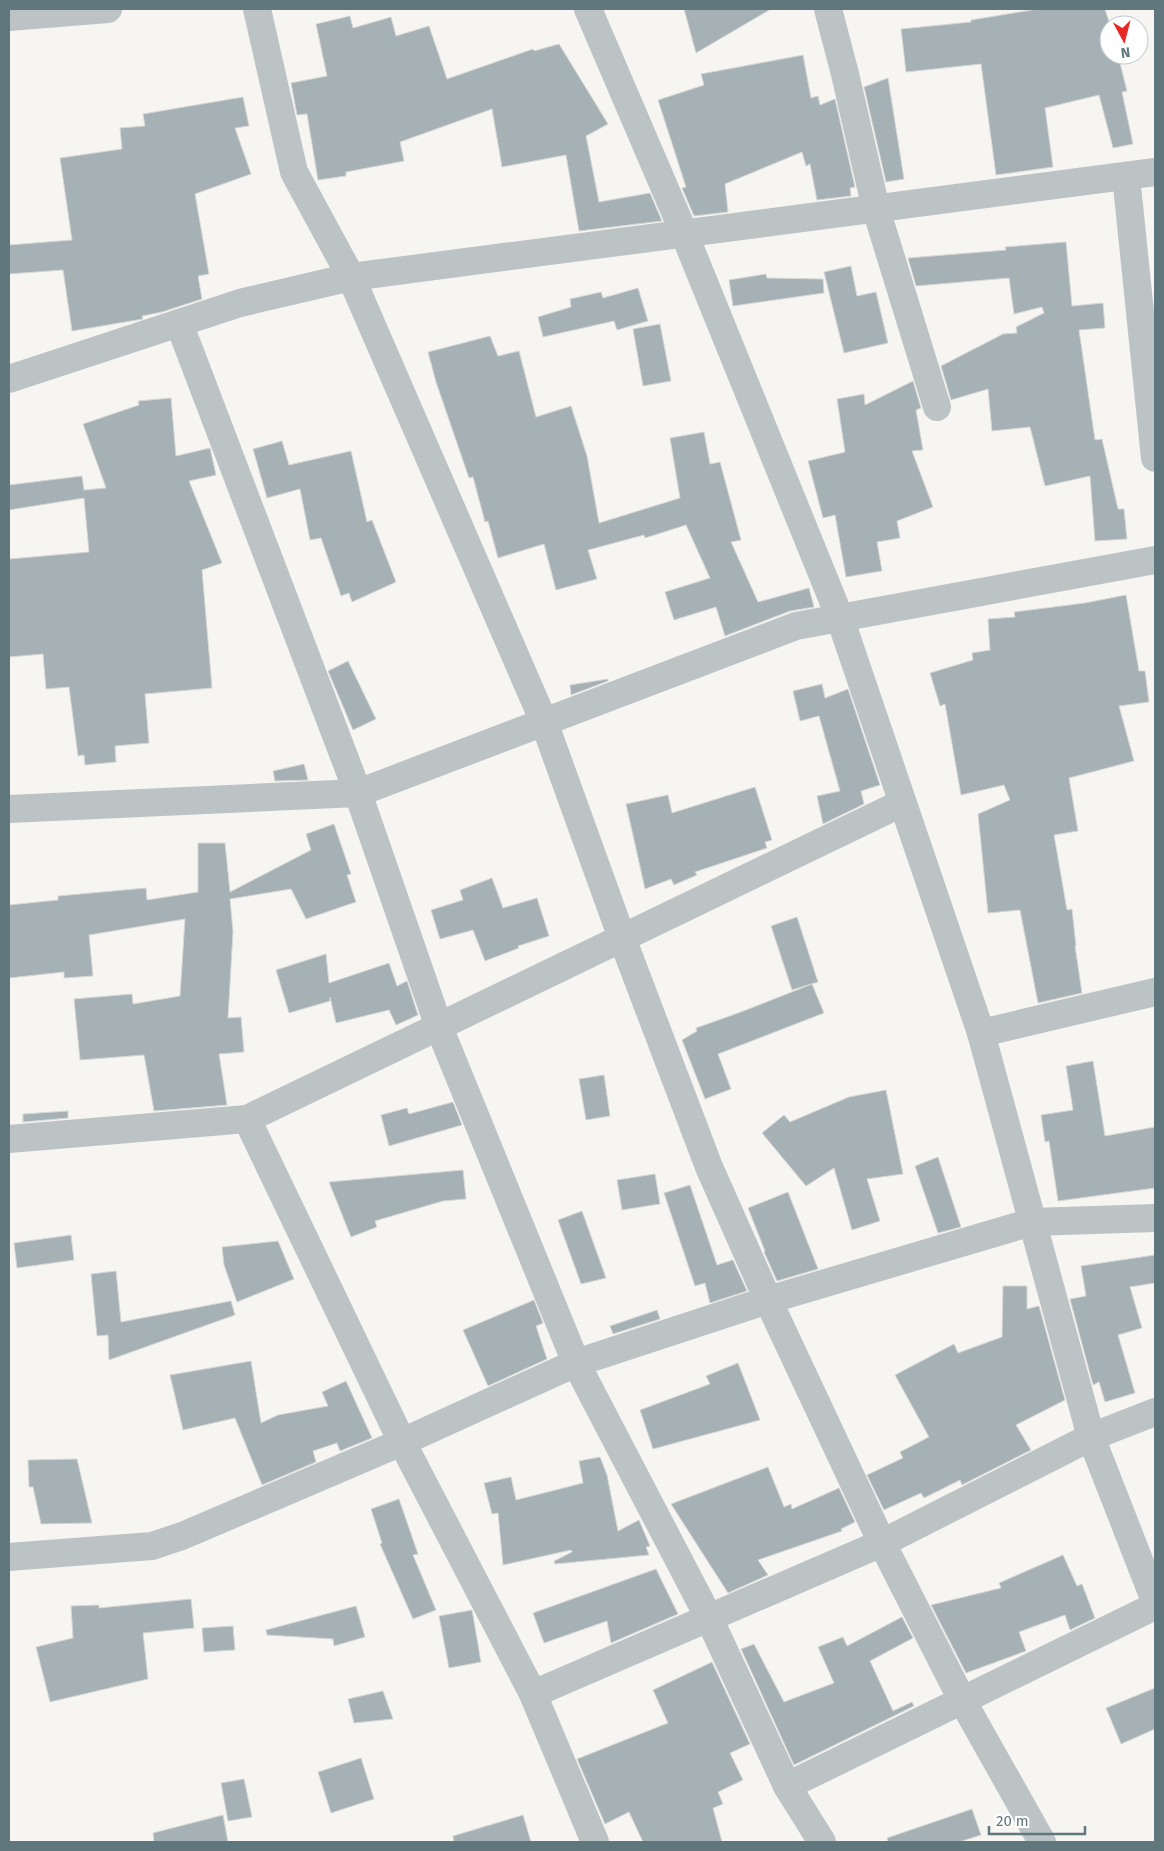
<svg xmlns="http://www.w3.org/2000/svg" width="1164" height="1851" viewBox="0 0 1164 1851" font-family="'Fira Sans',sans-serif">
<rect width="100%" height="100%" fill="#f6f5f2"/>
<!-- building -->
<g fill="#a5b1b4" stroke="#d7d7d5">
<polygon points="684,9 771,9 696,53"/>
<polygon points="1038,9 1105,9 1110,25 1109,55 1118,55 1127,91 1122,92 1133,144 1113,148 1099,95 1045,108 1053,167 996,175 981,64 906,72 901,29 971,22 971,20"/>
<polygon points="350,16 353,28 391,17 396,36 429,26 447,79 533,49 534,51 559,44 608,124 586,136 599,202 650,193 662,221 579,231 566,155 502,167 492,109 400,142 404,161 346,172 346,176 318,180 307,114 297,115 291,83 327,76 316,24"/>
<polygon points="803,55 811,98 818,96 820,105 835,99 855,187 850,188 851,196 817,200 810,164 806,166 802,152 725,184 728,212 694,216 682,188 686,187 658,100 704,85 701,74"/>
<polygon points="888,78 904,179 886,182 864,87"/>
<polygon points="243,97 249,126 235,128 251,174 195,194 209,274 198,276 202,299 162,312 142,316 143,319 137,320 72,331 63,270 9,274 9,245 72,240 60,158 122,149 120,128 145,126 143,114"/>
<polygon points="1066,242 1072,306 1103,303 1105,328 1079,330 1095,440 1102,439 1118,509 1124,509 1127,539 1095,541 1090,476 1045,486 1030,427 992,431 988,389 951,400 941,366 1003,334 1017,333 1016,327 1044,313 1042,307 1014,314 1009,278 916,286 908,258 1006,250 1005,247"/>
<polygon points="851,266 857,296 876,292 888,343 844,353 824,272"/>
<polygon points="766,274 767,278 823,279 824,293 733,306 729,280"/>
<polygon points="638,288 648,321 617,330 614,321 543,337 538,317 571,307 570,299 601,292 603,298"/>
<polygon points="660,324 671,381 643,386 633,329"/>
<polygon points="490,336 498,356 519,351 536,417 571,406 587,456 599,523 680,498 670,438 704,432 710,464 720,462 741,540 731,542 758,602 809,588 814,607 790,611 725,636 716,607 674,620 665,592 710,578 686,525 645,538 644,535 588,550 597,579 556,590 544,544 498,558 488,521 485,522 473,477 469,478 436,382 428,352"/>
<polygon points="913,381 921,408 916,410 923,450 912,451 933,507 897,521 900,538 877,542 882,571 846,577 835,515 823,518 808,461 845,452 837,399 864,394 865,405"/>
<polygon points="171,398 176,456 210,448 216,475 189,481 222,563 202,570 212,688 145,694 149,743 115,746 116,762 85,765 84,755 78,756 69,687 46,689 43,654 9,657 9,559 89,552 84,498 9,510 9,485 82,476 84,490 106,488 83,424 139,405 138,401"/>
<polygon points="282,441 289,465 351,451 367,522 372,520 396,582 352,602 349,593 341,596 321,538 310,540 300,489 267,498 253,449"/>
<polygon points="1126,595 1139,671 1145,671 1149,702 1119,706 1134,761 1069,778 1078,831 1054,835 1067,910 1072,909 1076,946 1075,946 1082,993 1038,1003 1020,910 988,913 978,814 1010,800 1004,785 961,795 945,704 940,706 930,673 973,660 972,653 990,650 988,619 1015,617 1014,612 1085,603"/>
<polygon points="348,661 376,719 353,730 328,671"/>
<polygon points="608,679 608,681 571,695 570,685"/>
<polygon points="822,684 825,698 848,689 880,785 861,791 864,804 823,824 817,796 840,791 819,716 800,721 793,691"/>
<polygon points="304,764 308,780 275,781 273,771"/>
<polygon points="755,787 772,840 765,842 767,848 695,872 697,875 674,885 671,879 645,889 626,804 668,795 672,813"/>
<polygon points="334,824 351,874 347,875 356,902 306,919 291,889 230,899 233,932 228,1018 241,1017 244,1052 219,1054 227,1105 154,1111 144,1055 80,1060 74,999 132,994 133,1004 180,996 185,919 89,935 93,976 64,978 64,972 9,978 9,905 58,900 58,896 146,888 147,900 198,892 198,843 225,843 230,892 311,850 306,834"/>
<polygon points="492,878 503,908 537,898 549,936 518,946 519,948 485,961 473,930 440,939 431,910 463,900 460,890"/>
<polygon points="797,917 818,982 792,990 771,926"/>
<polygon points="326,954 329,983 389,963 397,986 407,981 418,1015 396,1025 389,1010 336,1023 330,997 330,1001 289,1013 276,970"/>
<polygon points="812,984 824,1013 718,1054 731,1089 705,1099 682,1040 697,1031 696,1028 741,1012"/>
<polygon points="1093,1061 1105,1136 1155,1127 1155,1188 1058,1201 1049,1141 1045,1142 1041,1115 1073,1110 1066,1066"/>
<polygon points="604,1075 610,1116 586,1120 579,1079"/>
<polygon points="886,1090 903,1174 867,1179 880,1221 852,1230 834,1168 806,1186 762,1133 784,1115 790,1122 849,1097"/>
<polygon points="453,1102 462,1125 389,1146 381,1115 407,1108 409,1114"/>
<polygon points="68,1111 68,1118 23,1122 23,1114"/>
<polygon points="938,1157 961,1227 938,1233 915,1166"/>
<polygon points="463,1170 466,1199 443,1201 375,1221 377,1227 351,1237 329,1182"/>
<polygon points="655,1174 660,1204 622,1210 617,1180"/>
<polygon points="690,1185 717,1265 733,1260 747,1291 710,1303 705,1283 695,1286 664,1193"/>
<polygon points="788,1192 818,1269 777,1281 764,1252 765,1251 748,1208"/>
<polygon points="582,1211 606,1278 581,1284 558,1220"/>
<polygon points="71,1235 74,1260 17,1268 14,1243"/>
<polygon points="278,1241 294,1279 237,1302 224,1265 222,1247"/>
<polygon points="1155,1255 1155,1283 1130,1287 1142,1328 1118,1335 1135,1393 1105,1402 1099,1382 1093,1385 1070,1299 1086,1296 1081,1266"/>
<polygon points="116,1271 121,1322 231,1301 235,1315 109,1360 108,1335 97,1336 91,1274"/>
<polygon points="1003,1286 1027,1286 1027,1309 1039,1306 1065,1400 1016,1425 1031,1450 962,1485 960,1480 924,1498 921,1493 884,1510 867,1475 903,1458 900,1452 929,1437 895,1375 954,1344 958,1353 1002,1337"/>
<polygon points="534,1300 543,1323 536,1326 547,1359 488,1386 463,1330"/>
<polygon points="657,1310 660,1319 613,1334 610,1326"/>
<polygon points="251,1361 261,1423 278,1415 328,1406 322,1392 346,1381 372,1438 340,1451 337,1443 313,1451 316,1462 262,1485 235,1418 183,1430 170,1375"/>
<polygon points="738,1363 760,1420 653,1449 640,1410 710,1384 706,1376"/>
<polygon points="600,1457 607,1475 618,1531 639,1520 650,1546 646,1547 649,1555 555,1564 554,1561 572,1552 571,1550 503,1565 498,1513 492,1514 484,1483 511,1477 516,1500 583,1483 579,1461"/>
<polygon points="77,1459 92,1523 41,1524 33,1487 29,1487 28,1460"/>
<polygon points="768,1467 784,1507 791,1504 792,1509 839,1488 855,1522 841,1529 842,1531 758,1560 768,1575 728,1593 671,1504"/>
<polygon points="399,1499 418,1554 413,1555 436,1610 413,1619 380,1544 382,1543 371,1509"/>
<polygon points="1063,1555 1077,1586 1082,1584 1095,1618 1070,1630 1065,1615 1019,1632 1026,1651 966,1673 931,1605 1001,1588 999,1583"/>
<polygon points="656,1569 678,1614 611,1643 607,1621 544,1643 533,1613"/>
<polygon points="191,1599 194,1628 143,1633 148,1679 50,1702 36,1647 73,1638 71,1606 99,1605 99,1608"/>
<polygon points="356,1606 365,1637 334,1646 333,1639 267,1635 266,1630"/>
<polygon points="472,1610 481,1662 449,1668 439,1616"/>
<polygon points="902,1617 913,1638 870,1661 893,1711 912,1702 914,1706 794,1765 741,1649 754,1644 784,1702 834,1683 818,1647 843,1637 847,1646"/>
<polygon points="233,1626 235,1650 204,1652 202,1628"/>
<polygon points="712,1662 750,1744 730,1753 743,1780 718,1792 723,1804 713,1808 722,1842 643,1842 629,1812 605,1824 577,1759 668,1723 653,1690"/>
<polygon points="1155,1688 1155,1729 1121,1744 1106,1708"/>
<polygon points="383,1691 393,1719 354,1723 348,1699"/>
<polygon points="361,1758 374,1799 331,1813 318,1772"/>
<polygon points="244,1779 252,1817 228,1821 221,1783"/>
<polygon points="972,1809 981,1835 959,1842 888,1842 887,1838"/>
<polygon points="223,1815 228,1842 154,1842 153,1833"/>
<polygon points="523,1815 531,1842 454,1842 453,1836"/>
</g>
<g fill="none" stroke-linecap="round" stroke-linejoin="round">
<!-- minor -->
<g stroke="#bcc3c5" stroke-width="28">
<polyline points="257,9 294,172 351,277 544,722 622,938 709,1167 768,1300 882,1543 962,1700 1042,1842"/>
<polyline points="588,9 684,233 840,618 981,1033 1091,1437 1155,1601"/>
<polyline points="828,9 845,74 876,209 937,407"/>
<polyline points="9,17 108,9"/>
<polyline points="1126,176 1155,458"/>
<polyline points="179,323 358,793 439,1027 576,1363 709,1618 787,1786 822,1842"/>
<polyline points="9,809 358,793 796,626 1155,560"/>
<polyline points="981,1033 1155,992"/>
<polyline points="247,1119 402,1442 533,1694 595,1842"/>
<polyline points="9,1139 247,1119 902,803"/>
<polyline points="9,1557 152,1546 182,1536 402,1442 576,1363 768,1300 1032,1222 1155,1218"/>
<polyline points="533,1694 882,1543 1091,1437 1155,1412"/>
<polyline points="787,1786 1155,1606"/>
</g>
<!-- tertiary -->
<polyline stroke="#bcc3c5" stroke-width="28" points="9,379 240,303 351,277 1155,172"/>
</g>
<!-- border -->
<rect width="1164" height="1851" fill="none" stroke="#60777e" stroke-width="20"/>
<!-- north arrow -->
<g transform="translate(1124 40) rotate(173)"><circle r="24" fill="#ffffff" stroke="#bfc9cb"/>
<path d="M0-4L9 19L0 12L-9 19Z" fill="#e52a23"/>
<text y="-8" font-size="14" font-weight="bold" text-anchor="middle" fill="#60777e">N</text>
</g>
<!-- scale -->
<path d="M989 1826v8h96v-8" fill="none" stroke="#60777e" stroke-width="2.5"/>
<text x="996" y="1826" font-size="15" fill="#60777e" stroke="#ffffff" stroke-width="4" paint-order="stroke">20 m</text>
</svg>
